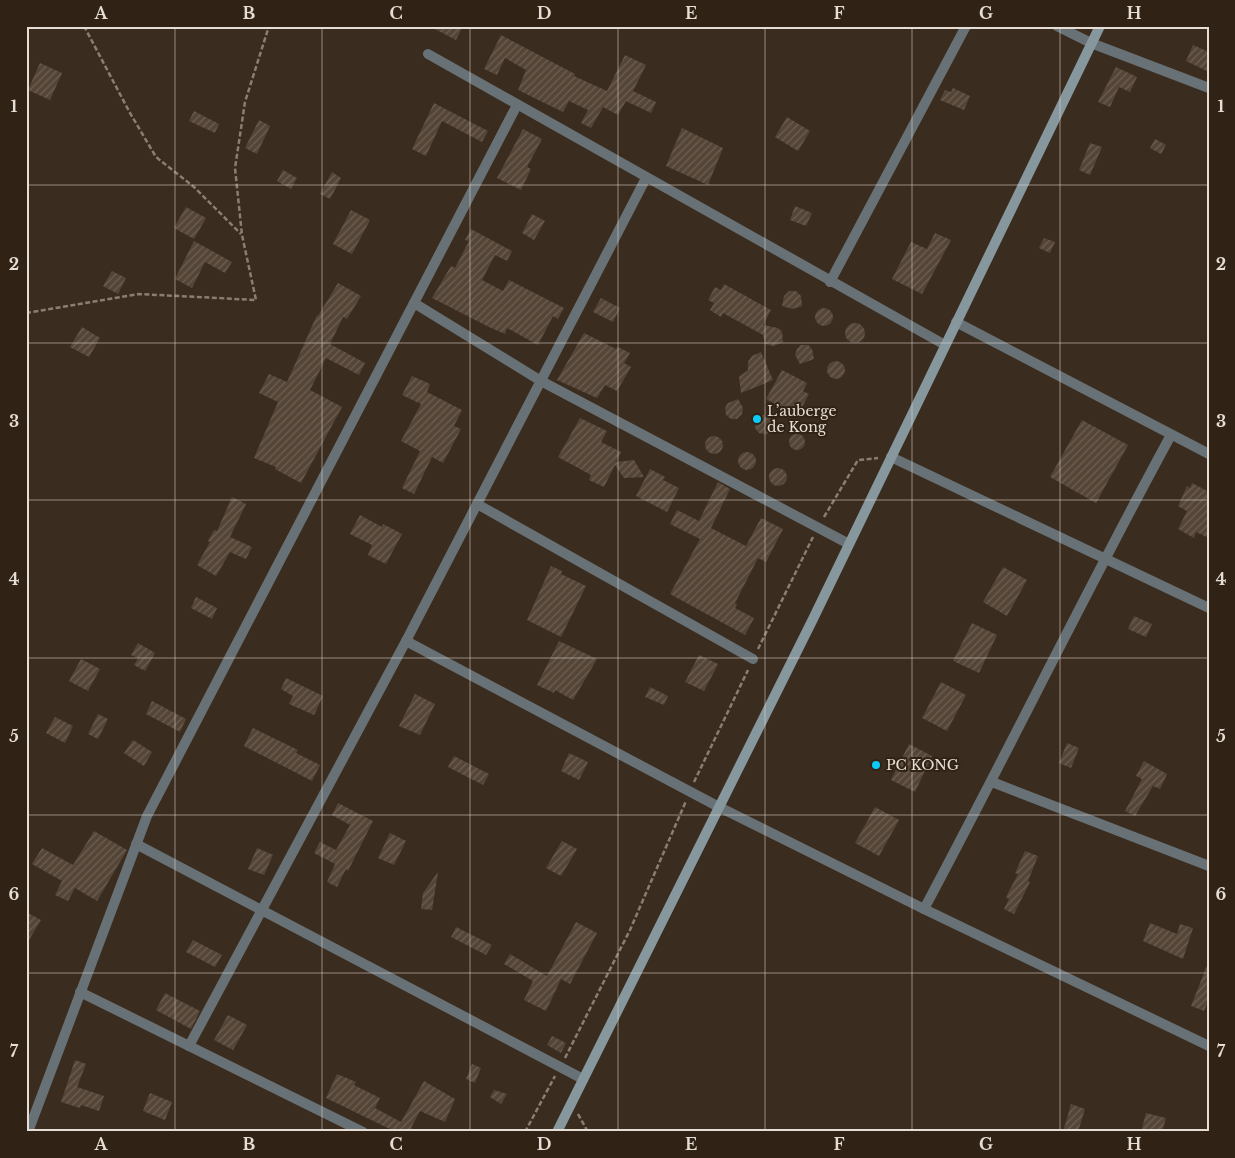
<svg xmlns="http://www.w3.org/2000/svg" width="1235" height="1158" viewBox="0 0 1235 1158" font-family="'Libre Baskerville',serif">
<defs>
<pattern id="building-hatch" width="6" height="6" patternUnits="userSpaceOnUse" patternTransform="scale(1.25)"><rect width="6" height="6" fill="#544537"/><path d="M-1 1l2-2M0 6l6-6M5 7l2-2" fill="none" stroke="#6d5f53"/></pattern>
</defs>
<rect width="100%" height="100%" fill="#3a2c1f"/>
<!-- building -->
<g fill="url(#building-hatch)">
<polygon points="429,26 463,26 456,40"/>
<polygon points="501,35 575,74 574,76 607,91 625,55 646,65 633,91 656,102 651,113 626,101 618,115 603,107 591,128 581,123 588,110 569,101 563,112 518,90 526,70 505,58 497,75 484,69"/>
<polygon points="1193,45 1209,52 1209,72 1186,61"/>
<polygon points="40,63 62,73 50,100 28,90"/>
<polygon points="1116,67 1137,77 1130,92 1119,87 1110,107 1098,102"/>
<polygon points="953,88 970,96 964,110 940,100 945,90 951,92"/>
<polygon points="434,103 488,131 482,142 442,121 426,156 412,149"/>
<polygon points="194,111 219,124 215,133 189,121"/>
<polygon points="787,117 810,131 798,151 775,137"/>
<polygon points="259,120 270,126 257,154 245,148"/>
<polygon points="682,128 723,148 708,185 666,166"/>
<polygon points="523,129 542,139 527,167 531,169 521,190 497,178"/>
<polygon points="1155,139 1166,145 1161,154 1150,148"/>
<polygon points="1090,143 1102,147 1090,175 1079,170"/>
<polygon points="283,170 297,178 291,189 277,181"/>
<polygon points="332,172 341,178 330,199 320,194"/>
<polygon points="795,206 812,213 806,226 790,220"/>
<polygon points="186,207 206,218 194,239 174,228"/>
<polygon points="351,210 370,220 352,254 333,244"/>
<polygon points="532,214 545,221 534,240 522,233"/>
<polygon points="471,229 512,251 507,261 495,255 482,280 503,291 509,280 564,308 558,319 553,316 538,345 507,328 505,334 489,327 432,298 451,266 455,268 469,241 465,240"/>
<polygon points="935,233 951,240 922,294 892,279 911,242 927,249"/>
<polygon points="1044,238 1055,242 1050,253 1039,248"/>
<polygon points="194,241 232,262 225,273 205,262 192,288 175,279"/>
<polygon points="112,271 126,278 118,294 103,286"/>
<polygon points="338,283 361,296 347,319 343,317 330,344 365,363 359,375 326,358 310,390 342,407 301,483 275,469 276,467 254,458 278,402 259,393 269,374 287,382 317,315 318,316"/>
<polygon points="724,284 771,310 763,325 778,328 782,332 783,342 774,346 765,344 763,335 723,313 721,317 710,310 714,303 708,300 715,287 721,290"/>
<polygon points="789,291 796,291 801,296 802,306 792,309 782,306 784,296"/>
<polygon points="601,298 620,308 613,322 593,312"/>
<circle cx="824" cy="317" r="9"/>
<circle cx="855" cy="333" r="10"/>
<polygon points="82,327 100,338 89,357 70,347"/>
<polygon points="584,333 616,349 618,347 630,353 624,363 631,367 617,391 605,385 597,398 557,380"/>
<polygon points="801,345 808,345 812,349 814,359 800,364 795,355 797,349"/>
<polygon points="761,352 773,380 741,393 739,377 748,370 748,362 752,356"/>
<circle cx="836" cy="370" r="9"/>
<polygon points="782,370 807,383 803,391 809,394 802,407 796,404 792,413 766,399"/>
<polygon points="412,376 430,384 427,392 462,410 454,426 461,429 443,463 432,457 414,494 402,488 420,451 401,441 421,404 402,395"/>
<polygon points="738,399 743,408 742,414 737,419 731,419 726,415 725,408 728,403"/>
<polygon points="773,412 773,428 770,433 764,434 759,433 755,428 755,418"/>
<polygon points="580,418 607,431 601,442 621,452 616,462 634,460 644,477 624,478 615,465 604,487 589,480 591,475 558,457"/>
<polygon points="1082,420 1128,445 1096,503 1050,477"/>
<circle cx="797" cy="442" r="8"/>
<circle cx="714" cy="445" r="9"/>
<circle cx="747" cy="461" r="9"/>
<circle cx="778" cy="477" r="9"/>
<polygon points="650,469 665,477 663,480 679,488 667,512 636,496"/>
<polygon points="718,482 730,489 711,528 746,546 761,518 783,529 766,562 758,558 735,603 737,604 735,608 754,618 745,635 670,594 700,539 670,524 677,510 699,521"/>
<polygon points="1192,483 1209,492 1209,538 1196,532 1194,538 1178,529 1187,511 1178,506 1187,486 1190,488"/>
<polygon points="232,497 246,504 230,537 252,547 246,559 230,552 216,576 197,565 210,542 208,541 214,530 217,531"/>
<polygon points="360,515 382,527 383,524 402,534 386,564 368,555 372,545 350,534"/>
<polygon points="551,566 562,571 561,574 586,586 561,637 527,620"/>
<polygon points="1003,567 1027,580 1007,616 983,602"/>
<polygon points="196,597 217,608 212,619 191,608"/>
<polygon points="1134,616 1152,624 1146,637 1128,629"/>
<polygon points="972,623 997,635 979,673 953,661"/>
<polygon points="559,641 597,659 573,700 555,690 554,693 537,685"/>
<polygon points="138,643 155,653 145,671 134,665 138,658 131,655"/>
<polygon points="699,655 718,664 704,691 685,682"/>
<polygon points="81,659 100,669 88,691 69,681"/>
<polygon points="286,678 323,696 314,715 289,704 293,696 281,689"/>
<polygon points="941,682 966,695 947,731 922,718"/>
<polygon points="650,687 668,696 664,705 645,697"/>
<polygon points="415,694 435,704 420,735 399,726"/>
<polygon points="152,701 186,719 180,732 146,714"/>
<polygon points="98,714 108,719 98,739 88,734"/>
<polygon points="55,717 73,726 65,743 46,733"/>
<polygon points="253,728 298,750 296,753 320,765 312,781 244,746"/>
<polygon points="133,740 152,752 144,766 124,753"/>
<polygon points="1067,743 1079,748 1071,768 1059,763"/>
<polygon points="909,744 932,756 915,792 891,780"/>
<polygon points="569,753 588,762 579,780 561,771"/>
<polygon points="454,756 489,774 483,785 448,767"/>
<polygon points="1144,761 1167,774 1160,789 1153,786 1135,816 1125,811 1142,779 1136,776"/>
<polygon points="338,803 373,821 348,871 346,869 337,887 327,882 335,864 314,853 320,842 336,850 350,825 332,815"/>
<polygon points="875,807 899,820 879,856 855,843"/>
<polygon points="94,831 127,850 97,901 75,888 68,901 55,895 62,881 32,864 42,848 73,865"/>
<polygon points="390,833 406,841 394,865 378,858"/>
<polygon points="562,841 577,849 561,876 546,868"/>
<polygon points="257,848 273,855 264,875 248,869"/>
<polygon points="1025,851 1038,856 1028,881 1030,882 1014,914 1004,909 1009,899 1006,897 1018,874 1015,873"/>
<polygon points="438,872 432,910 421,909 423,893"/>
<polygon points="26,912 41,920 26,945"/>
<polygon points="576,922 597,933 570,984 561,979 546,1011 524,1000 533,981 504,964 510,954 547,976"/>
<polygon points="1150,923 1177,934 1180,924 1193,928 1183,959 1143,941"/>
<polygon points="456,927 492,945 486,955 451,937"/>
<polygon points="193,940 222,955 215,967 186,952"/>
<polygon points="1208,963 1209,999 1204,1011 1191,1006"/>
<polygon points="165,993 200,1011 191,1029 156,1010"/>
<polygon points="228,1015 247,1025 233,1050 214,1040"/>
<polygon points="552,1036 566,1043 561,1053 547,1045"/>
<polygon points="75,1060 86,1064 77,1087 104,1096 99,1111 81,1105 80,1108 61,1102"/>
<polygon points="472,1064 481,1068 475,1083 466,1079"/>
<polygon points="337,1074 356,1082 354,1085 380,1098 375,1108 401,1122 424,1081 455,1099 445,1122 420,1111 411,1128 418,1132 396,1132 326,1098"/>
<polygon points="494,1090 507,1094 501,1104 490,1097"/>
<polygon points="150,1093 172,1102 165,1120 143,1111"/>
<polygon points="1071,1104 1085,1109 1078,1132 1063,1132"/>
<polygon points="1146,1113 1166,1118 1162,1132 1141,1132"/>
</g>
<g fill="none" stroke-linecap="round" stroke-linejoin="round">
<!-- path -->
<g stroke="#8a7e73" stroke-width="2.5" stroke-dasharray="5 2.5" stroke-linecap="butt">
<polyline points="84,26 130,113 156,157 194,187 241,234"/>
<polyline points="26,313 139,294 256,300 242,235 235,168 245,102 269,26"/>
<polyline points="824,517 858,460 878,458"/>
<polyline points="758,649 813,537"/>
<polyline points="694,782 748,670"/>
<polyline points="565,1058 630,930 686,801"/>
<polyline points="578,1114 588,1132"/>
<polyline points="525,1132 555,1076"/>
</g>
<!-- minor -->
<g stroke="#687276" stroke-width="10">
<polyline points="1057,26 1091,43 1209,88"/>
<polyline points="428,54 945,345"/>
<polyline points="830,282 966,26"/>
<polyline points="414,303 541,381 849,544"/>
<polyline points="956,322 1209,454"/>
<polyline points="891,457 1209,608"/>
<polyline points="477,504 753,659"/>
<polyline points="406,641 719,807 924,909 1209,1046"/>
<polyline points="992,782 1209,866"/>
<polyline points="136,844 583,1079"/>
<path d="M924,909C1008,752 1086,591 1171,435"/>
<polyline points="80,992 363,1132"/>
<polyline points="189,1046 406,641 646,178"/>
<polyline points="28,1132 147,816 517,105"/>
</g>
<!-- secondary -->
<polyline stroke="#87979e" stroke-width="10" points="557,1132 813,619 1100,26"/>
</g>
<!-- grid -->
<path fill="none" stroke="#e6ddd4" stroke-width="1" stroke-opacity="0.55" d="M175,26V1132M322,26V1132M470,26V1132M618,26V1132M765,26V1132M912,26V1132M1060,26V1132M26,185H1209M26,343H1209M26,500H1209M26,658H1209M26,815H1209M26,973H1209"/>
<!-- markers -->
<g fill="#0dcafa" stroke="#302315" stroke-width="2">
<circle cx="757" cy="419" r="5"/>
<circle cx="876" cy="765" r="5"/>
</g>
<g text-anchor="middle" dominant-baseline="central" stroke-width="4" stroke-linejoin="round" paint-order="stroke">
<!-- poi labels -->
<g font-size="14" fill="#e6ddd4" stroke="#302315" text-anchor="start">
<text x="767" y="411">L’auberge<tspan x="767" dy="16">de Kong</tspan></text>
<text x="886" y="765">PC KONG</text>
</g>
</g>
<!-- border -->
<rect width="1235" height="1158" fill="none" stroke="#302315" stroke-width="55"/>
<rect x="28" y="28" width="1180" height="1102" fill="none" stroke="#e6ddd4" stroke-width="2"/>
<g font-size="16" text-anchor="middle" font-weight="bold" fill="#e6ddd4">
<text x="101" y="19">A</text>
<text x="249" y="19">B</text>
<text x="396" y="19">C</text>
<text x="544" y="19">D</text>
<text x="691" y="19">E</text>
<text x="839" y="19">F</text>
<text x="986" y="19">G</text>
<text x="1134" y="19">H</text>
<text x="14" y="112">1</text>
<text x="1221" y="112">1</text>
<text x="14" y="270">2</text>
<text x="1221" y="270">2</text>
<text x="14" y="427">3</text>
<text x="1221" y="427">3</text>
<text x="14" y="585">4</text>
<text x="1221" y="585">4</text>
<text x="14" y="742">5</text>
<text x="1221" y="742">5</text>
<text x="14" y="900">6</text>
<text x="1221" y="900">6</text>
<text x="14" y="1057">7</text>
<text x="1221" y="1057">7</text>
<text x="101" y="1150">A</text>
<text x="249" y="1150">B</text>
<text x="396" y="1150">C</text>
<text x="544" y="1150">D</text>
<text x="691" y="1150">E</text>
<text x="839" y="1150">F</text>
<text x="986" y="1150">G</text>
<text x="1134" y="1150">H</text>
</g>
</svg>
